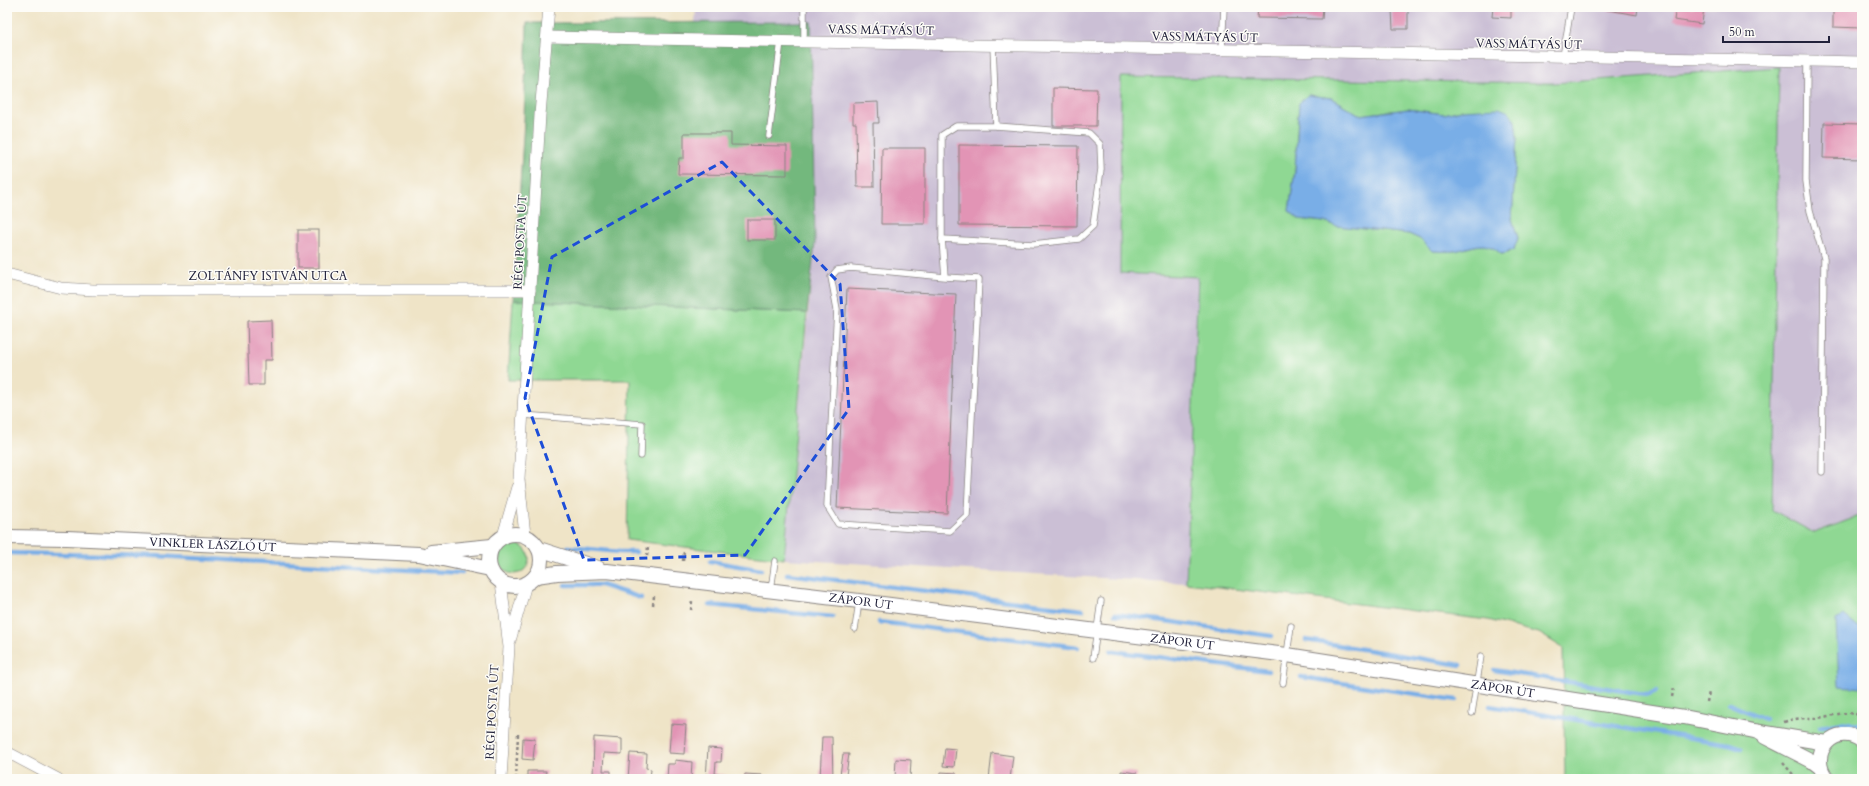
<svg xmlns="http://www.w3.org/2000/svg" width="1869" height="786" viewBox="0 0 1869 786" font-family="Cardo,serif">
<rect width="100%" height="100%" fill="#fdfcf7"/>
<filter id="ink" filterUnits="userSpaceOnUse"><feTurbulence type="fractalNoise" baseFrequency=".025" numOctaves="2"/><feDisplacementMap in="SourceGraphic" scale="8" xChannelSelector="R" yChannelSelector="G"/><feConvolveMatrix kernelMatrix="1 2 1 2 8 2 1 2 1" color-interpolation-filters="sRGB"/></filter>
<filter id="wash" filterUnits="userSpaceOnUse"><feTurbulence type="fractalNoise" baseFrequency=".012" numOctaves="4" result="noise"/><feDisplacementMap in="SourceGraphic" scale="16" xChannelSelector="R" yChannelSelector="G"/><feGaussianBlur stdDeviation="0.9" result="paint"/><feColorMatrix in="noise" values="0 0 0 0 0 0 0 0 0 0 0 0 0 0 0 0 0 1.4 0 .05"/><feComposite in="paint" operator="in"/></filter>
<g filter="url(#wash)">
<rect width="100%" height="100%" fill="#efe4c7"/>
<!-- industrial -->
<polygon fill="#cbbfd5" points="696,7 1862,7 1862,515 1813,533 1772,510 1779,67 1554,83 1122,77 1120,273 1198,277 1186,583 784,559 815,243 811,22 695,24"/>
<!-- green -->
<g fill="#8fd893" stroke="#587d67" fill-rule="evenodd">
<path d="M1779,67L1772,510L1814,533L1862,515V779H1565L1563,648L1539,633L1488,620L1186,583L1198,277L1120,273L1121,77L1554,83ZM1308,95L1331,98L1360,115L1408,109L1444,114L1462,110L1515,121L1517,138L1512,219L1518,238L1514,249L1508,253L1501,254C1485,238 1473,248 1454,251C1447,252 1439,251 1432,251L1420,239L1409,234L1338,226L1324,222L1299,219L1289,211L1295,171L1298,113Z"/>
<polygon points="513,300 807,313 784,559 627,540 630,380 508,380"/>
<circle cx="514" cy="559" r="15"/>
</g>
<!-- forest -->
<polygon fill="#73b87d" stroke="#4a6d5c" points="811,22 815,243 807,313 513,300 524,120 527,23"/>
<!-- water -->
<g fill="#79aee7" stroke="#4e6891">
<path d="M1308,95L1331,98L1360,115L1408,109L1444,114L1462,110L1499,108L1509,112L1515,121L1517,137L1512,219L1518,238L1514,249L1507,253L1501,254C1485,238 1472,248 1454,251C1447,252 1439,251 1432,251L1420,239L1409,234L1337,226L1324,222L1299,219L1289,211L1295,171L1299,103Z"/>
<polygon points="1844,615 1862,630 1862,688 1839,686 1836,620"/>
</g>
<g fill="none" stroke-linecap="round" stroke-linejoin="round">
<!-- stream -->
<g stroke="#79aee7" stroke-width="4.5">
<polyline points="568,547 620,552 636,552"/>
<polyline points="7,553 156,556 462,573"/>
<polyline points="710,561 761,570"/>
<polyline points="787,574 1083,610"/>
<polyline points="565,585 601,585 641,598"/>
<polyline points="710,605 833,617"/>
<polyline points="1115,614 1272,636"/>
<polyline points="879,622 1078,647"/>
<polyline points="1306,640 1461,665"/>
<polyline points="1111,651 1268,671"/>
<polyline points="1494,670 1637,693 1649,694 1657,691"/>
<polyline points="1301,677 1457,700"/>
<polyline points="1729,704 1765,719"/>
<polyline points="1490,706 1729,744 1741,748"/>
<path d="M1820,727C1834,722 1848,721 1862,725"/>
</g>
</g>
<g id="blocks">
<!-- building -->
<g fill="#e294b5">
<polygon points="1258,7 1323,7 1322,19 1257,18"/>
<polygon points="1493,7 1511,7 1511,18 1492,17"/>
<polygon points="1603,7 1638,7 1637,15 1602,9"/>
<polygon points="1676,7 1704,7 1702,24 1674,20"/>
<polygon points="1833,7 1862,7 1862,28 1833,27"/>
<polygon points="1392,10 1408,10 1408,29 1393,29"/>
<polygon points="1053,88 1097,89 1096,126 1053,126"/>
<polygon points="878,102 879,123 873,123 874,187 857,187 856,123 853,123 853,103"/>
<polygon points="1824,123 1862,124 1862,159 1823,158"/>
<polygon points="684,133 731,133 731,145 787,146 787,175 678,174 679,158 684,158"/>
<polygon points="959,145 1078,146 1077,226 959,225"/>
<polygon points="882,148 925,148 925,224 881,224"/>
<rect x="747" y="220" width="28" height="20"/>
<rect x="298" y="230" width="21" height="38"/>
<polygon points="847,289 956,294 947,513 837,508"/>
<polygon points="271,320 272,360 264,360 264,385 249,385 247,321"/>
<polygon points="671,724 686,725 684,754 669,753"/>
<polygon points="594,737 622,739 622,754 604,753 603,771 611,771 611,779 593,779"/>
<polygon points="822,737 832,737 833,779 820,779"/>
<polygon points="523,738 535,739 533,760 522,759"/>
<polygon points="708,748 722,749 721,762 716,762 715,774 726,775 726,779 706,779"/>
<polygon points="945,748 956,749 954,767 943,766"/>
<polygon points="630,753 647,754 646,768 651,769 650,779 628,779"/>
<polygon points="992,753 1013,756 1010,779 989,779"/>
<polygon points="843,754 849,754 846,775 840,775"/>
<polygon points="896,759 911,760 910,779 895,778"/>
<polygon points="675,760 692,762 691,779 667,779 668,764 675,764"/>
<polygon points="527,771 546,771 545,779 527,779"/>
<polygon points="1121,771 1137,773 1136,779 1121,779"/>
<polygon points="941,772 956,773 956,779 940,779"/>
<polygon points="745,774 762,775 762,779 744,779"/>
</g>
</g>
</g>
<g filter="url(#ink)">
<use href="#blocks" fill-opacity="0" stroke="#888381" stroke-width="1"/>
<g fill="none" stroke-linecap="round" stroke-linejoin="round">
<!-- service casing -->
<g stroke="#888381" stroke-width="7">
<g id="service">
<polyline points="804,7 804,41"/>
<polyline points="1222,50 1224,7"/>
<polyline points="1563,57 1571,7"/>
<polyline points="1807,61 1806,181 1810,211 1824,258 1822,472"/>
<polyline points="769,136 781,41"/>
<polyline points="942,239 942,135 956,126 996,126"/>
<polyline points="945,277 851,268 837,270 831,277 837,309 827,506 838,524 950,531 967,515 979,279 945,277 942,239 1033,244 1079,239 1093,226 1101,169 1100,144 1089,133 996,126 993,45"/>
<polyline points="522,415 642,424 641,456"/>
<polyline points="771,590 775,561"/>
<polyline points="855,629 859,602"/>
<polyline points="1093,658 1101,601"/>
<polyline points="1283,683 1291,626"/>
<polyline points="1472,713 1481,656"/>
</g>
</g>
<!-- minor casing -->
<g stroke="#888381" stroke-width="12">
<g id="minor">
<polyline points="548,37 1862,62"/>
<polyline points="7,274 61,288 93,290 530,290"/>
<polyline points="525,535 519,479 540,115 549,7"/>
<polyline points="503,536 517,487"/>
<polyline points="510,641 526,584"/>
<polyline points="7,752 58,779"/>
<polyline points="501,779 509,647 501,582"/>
</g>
</g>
<!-- tertiary casing -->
<g stroke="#888381" stroke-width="16">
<g id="tertiary">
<circle cx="515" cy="560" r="26"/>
<path id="s1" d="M7,537L67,538L419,554L490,569"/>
<polyline points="539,549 598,568"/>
<polyline points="431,552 492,546"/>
<path id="s2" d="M536,576L557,573L607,571L859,601L1287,655L1684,717L1754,731L1826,743"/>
<polyline points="1765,737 1812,761 1820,767"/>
<path d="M1827,779C1806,753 1836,721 1862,741"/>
</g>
</g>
<!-- path -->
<g stroke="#888381" stroke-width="2.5" stroke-dasharray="3 3" stroke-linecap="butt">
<polyline points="647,556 648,547"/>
<polyline points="683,561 684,551"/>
<polyline points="653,605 654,596"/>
<polyline points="691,610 692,601"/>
<polyline points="1672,697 1674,687"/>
<polyline points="1707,702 1709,692"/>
<path d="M1784,722C1796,718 1803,718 1815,718C1834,717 1842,709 1862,716"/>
<polyline points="1783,763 1797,779"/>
<polyline points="516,779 518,734"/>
</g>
<!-- service -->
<use href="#service" stroke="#fff" stroke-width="5.5"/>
<!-- minor -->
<use href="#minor" stroke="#fff" stroke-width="11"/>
<!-- tertiary -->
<use href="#tertiary" stroke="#fff" stroke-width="14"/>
</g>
</g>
<!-- marked area -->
<path fill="none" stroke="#1d4ed8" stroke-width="3" stroke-dasharray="8 5" stroke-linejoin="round" d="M722,162L840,284L849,409L745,555L584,560L525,398L552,257Z"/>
<g text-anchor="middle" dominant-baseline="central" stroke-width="3" stroke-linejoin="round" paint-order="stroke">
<!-- street labels -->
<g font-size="12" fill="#22223b" stroke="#fdfcf7">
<text transform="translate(881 30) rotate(1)">VASS MÁTYÁS ÚT</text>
<text transform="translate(1205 37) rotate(1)">VASS MÁTYÁS ÚT</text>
<text transform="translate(1529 44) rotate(1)">VASS MÁTYÁS ÚT</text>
<text transform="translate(520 242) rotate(-87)">RÉGI POSTA ÚT</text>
<text x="268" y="276">ZOLTÁNFY ISTVÁN UTCA</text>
<text stroke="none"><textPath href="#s1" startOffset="206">VINKLER LÁSZLÓ ÚT</textPath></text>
<text stroke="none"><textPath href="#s2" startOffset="327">ZÁPOR ÚT</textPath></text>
<text stroke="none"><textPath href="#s2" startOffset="651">ZÁPOR ÚT</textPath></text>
<text stroke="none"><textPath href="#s2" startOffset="975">ZÁPOR ÚT</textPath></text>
<text transform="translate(492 712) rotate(-87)">RÉGI POSTA ÚT</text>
</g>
</g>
<!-- margin -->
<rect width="1869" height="786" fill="none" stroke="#fdfcf7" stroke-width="24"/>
<!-- scale -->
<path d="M1723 36v6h106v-6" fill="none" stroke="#22223b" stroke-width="2"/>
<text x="1729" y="36" font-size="12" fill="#22223b" stroke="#fdfcf7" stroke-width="3" paint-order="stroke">50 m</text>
</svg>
